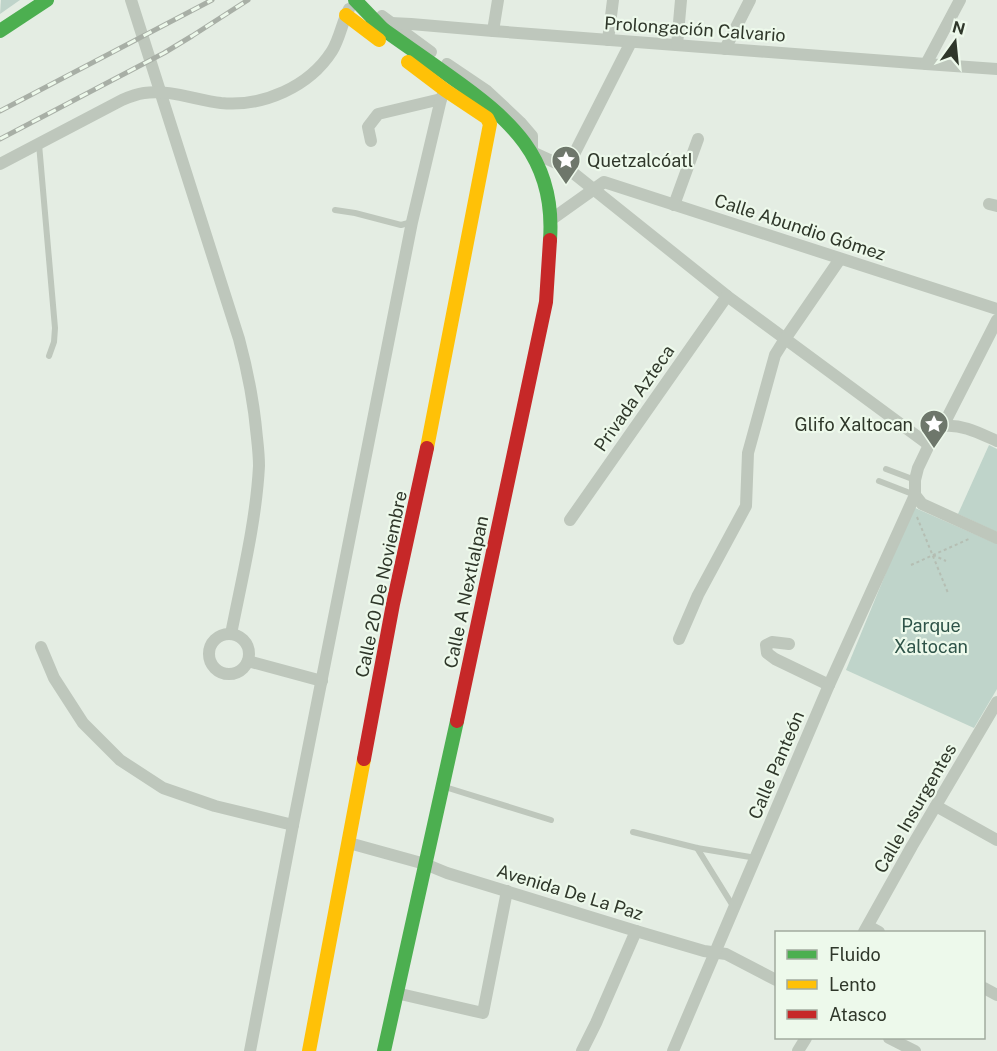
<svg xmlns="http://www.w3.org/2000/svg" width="997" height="1051" viewBox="0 0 997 1051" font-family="'Public Sans',sans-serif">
<rect width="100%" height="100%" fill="#e4ede3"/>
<!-- green -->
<g fill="#bfd4ca">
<polygon points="1,0 20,0 0,14"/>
<polygon points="989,445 997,449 997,532 958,514"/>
<polygon points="913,507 997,544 997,689 974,728 846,670"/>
</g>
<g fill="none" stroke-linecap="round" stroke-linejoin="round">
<!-- path -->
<g stroke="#b5beb3" stroke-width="2" stroke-dasharray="3 3" stroke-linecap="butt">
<polyline points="917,517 948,593"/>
<polyline points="933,555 946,561"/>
<polyline points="911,565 971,538"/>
</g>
<!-- lane -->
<g stroke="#bec7bc" stroke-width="6">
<polyline points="39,144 55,328 54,342 49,356"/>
<polyline points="335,210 355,213 401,225 412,222"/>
<polyline points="886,469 915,480"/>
<polyline points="879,481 915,495"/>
<polyline points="445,787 551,820"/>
<polyline points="633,832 697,848 756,858"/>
<polyline points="697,848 733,906"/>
</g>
<!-- street -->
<g stroke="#bec7bc" stroke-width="12">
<path d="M131,0L239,339C248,372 254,404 257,438C258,447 259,457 259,466C256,522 242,578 231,634"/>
<polyline points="382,16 431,52"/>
<polyline points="391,23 411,24 493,31 926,64 997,69"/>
<polyline points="493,31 498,0"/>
<polyline points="608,40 613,0"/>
<polyline points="677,45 681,0"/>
<polyline points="725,49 750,0"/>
<polyline points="447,64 487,91 520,122 532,136 532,152 567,168 727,296 929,445"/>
<polyline points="926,64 960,0"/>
<polyline points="371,141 368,127 378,114 441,99"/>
<path d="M0,164L122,100C129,97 137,94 144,93C169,89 196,100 221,103C263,107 309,87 332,51C340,38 342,22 349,9"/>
<polyline points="567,168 631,42"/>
<polyline points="989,204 997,206"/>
<polyline points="674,205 698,139"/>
<polyline points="552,219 604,182 997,309"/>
<polyline points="997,320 943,426 929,445 918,468 915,480 915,495 922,504 997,538"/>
<path d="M943,426C963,424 979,433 997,441"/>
<polyline points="570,520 727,296"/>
<circle cx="229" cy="654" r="20"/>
<polyline points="679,639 698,595 746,506 748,453 775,355 785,339 840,259"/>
<polyline points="789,644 772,642 766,645 767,653 775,659 829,685"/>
<polyline points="41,647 54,678 83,723 120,760 163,788 215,806 293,825"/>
<polyline points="248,661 322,681"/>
<polyline points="936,806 997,840"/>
<polyline points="349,843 425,864 447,873 636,931 704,951 726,954 776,980"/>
<polyline points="868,926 879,932"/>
<polyline points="864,932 912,846 997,702"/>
<polyline points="984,988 997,995"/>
<polyline points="396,993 483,1013 507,891"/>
<polyline points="889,1038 915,1051"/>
<polyline points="250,1051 293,825 412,222 441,99 445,90"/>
<polyline points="582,1051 596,1023 636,931"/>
<polyline points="673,1051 829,685 915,495"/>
<polyline points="798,1051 806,1038"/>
</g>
<!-- fast -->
<g stroke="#4caf50" stroke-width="14">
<polyline points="355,0 384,30"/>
<path d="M373,22C398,40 423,57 448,75C510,119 556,157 550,240"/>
<polyline points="0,31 47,0"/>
<polyline points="384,1051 457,721"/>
</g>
<!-- slow -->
<g stroke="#ffc107" stroke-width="14">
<polyline points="346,15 379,40"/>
<polyline points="408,62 445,90 487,118 490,124 427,448"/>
<polyline points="309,1051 364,759"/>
</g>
<!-- jam -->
<g stroke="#c62828" stroke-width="14">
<polyline points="457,721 546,302 550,240"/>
<polyline points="364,759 393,604 427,448"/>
</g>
<!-- rail casing -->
<g stroke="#a8afa6" stroke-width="5">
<g id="rail">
<polyline points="0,111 212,0"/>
<polyline points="0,139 164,53 192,36 248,0"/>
</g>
</g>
<!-- rail -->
<use href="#rail" stroke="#edf9eb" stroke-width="3" stroke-dasharray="9" stroke-linecap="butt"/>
</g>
<!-- icons -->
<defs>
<g id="sight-pin" transform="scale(1.5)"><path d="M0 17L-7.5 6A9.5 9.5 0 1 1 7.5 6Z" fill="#6e776b" stroke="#edf9eb"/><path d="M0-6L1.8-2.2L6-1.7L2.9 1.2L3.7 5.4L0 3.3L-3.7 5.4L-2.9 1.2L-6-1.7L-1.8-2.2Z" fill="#fff"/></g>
</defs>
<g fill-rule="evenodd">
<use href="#sight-pin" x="566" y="160"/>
<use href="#sight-pin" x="934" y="424"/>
</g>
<g text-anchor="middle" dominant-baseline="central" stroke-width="4.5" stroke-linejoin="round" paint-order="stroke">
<!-- street labels -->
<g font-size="18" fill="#2f372a" stroke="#edf9eb">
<text transform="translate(695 29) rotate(4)">Prolongación Calvario</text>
<text transform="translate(800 227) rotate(18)">Calle Abundio Gómez</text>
<text transform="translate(634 398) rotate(-55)">Privada Azteca</text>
<text transform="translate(381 584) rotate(-78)">Calle 20 De Noviembre</text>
<text transform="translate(466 592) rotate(-78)">Calle A Nextlalpan</text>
<text transform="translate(776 765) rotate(-67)">Calle Panteón</text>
<text transform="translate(915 808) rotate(-60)">Calle Insurgentes</text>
<text transform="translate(570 892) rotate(17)">Avenida De La Paz</text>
</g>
<!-- poi labels -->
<g font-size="18" fill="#2f372a" stroke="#edf9eb" text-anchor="start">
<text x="587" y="160">Quetzalcóatl</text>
<text x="913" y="424" text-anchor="end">Glifo Xaltocan</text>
</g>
<!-- park labels -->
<g font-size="18" fill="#2f5449" stroke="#edf9eb">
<text x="931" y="625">Parque<tspan x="931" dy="21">Xaltocan</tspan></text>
</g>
</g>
<!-- legend -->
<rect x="775" y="931" width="210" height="108" fill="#edf9eb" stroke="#a1ab9e" stroke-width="1.5"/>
<rect x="787" y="950" width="30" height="9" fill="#4caf50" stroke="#a1ab9e" stroke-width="1.5"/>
<text x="829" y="961" font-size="18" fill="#2f372a">Fluido</text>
<rect x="787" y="980" width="30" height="9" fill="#ffc107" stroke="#a1ab9e" stroke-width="1.5"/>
<text x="829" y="991" font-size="18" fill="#2f372a">Lento</text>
<rect x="787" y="1010" width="30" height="9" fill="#c62828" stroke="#a1ab9e" stroke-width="1.5"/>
<text x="829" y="1021" font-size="18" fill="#2f372a">Atasco</text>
<!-- north arrow -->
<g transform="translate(955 42) rotate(15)" stroke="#edf9eb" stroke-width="4.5" paint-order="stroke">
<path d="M0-4.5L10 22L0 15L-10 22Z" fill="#2f372a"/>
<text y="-9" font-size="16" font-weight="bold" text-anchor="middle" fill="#2f372a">N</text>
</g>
</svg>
